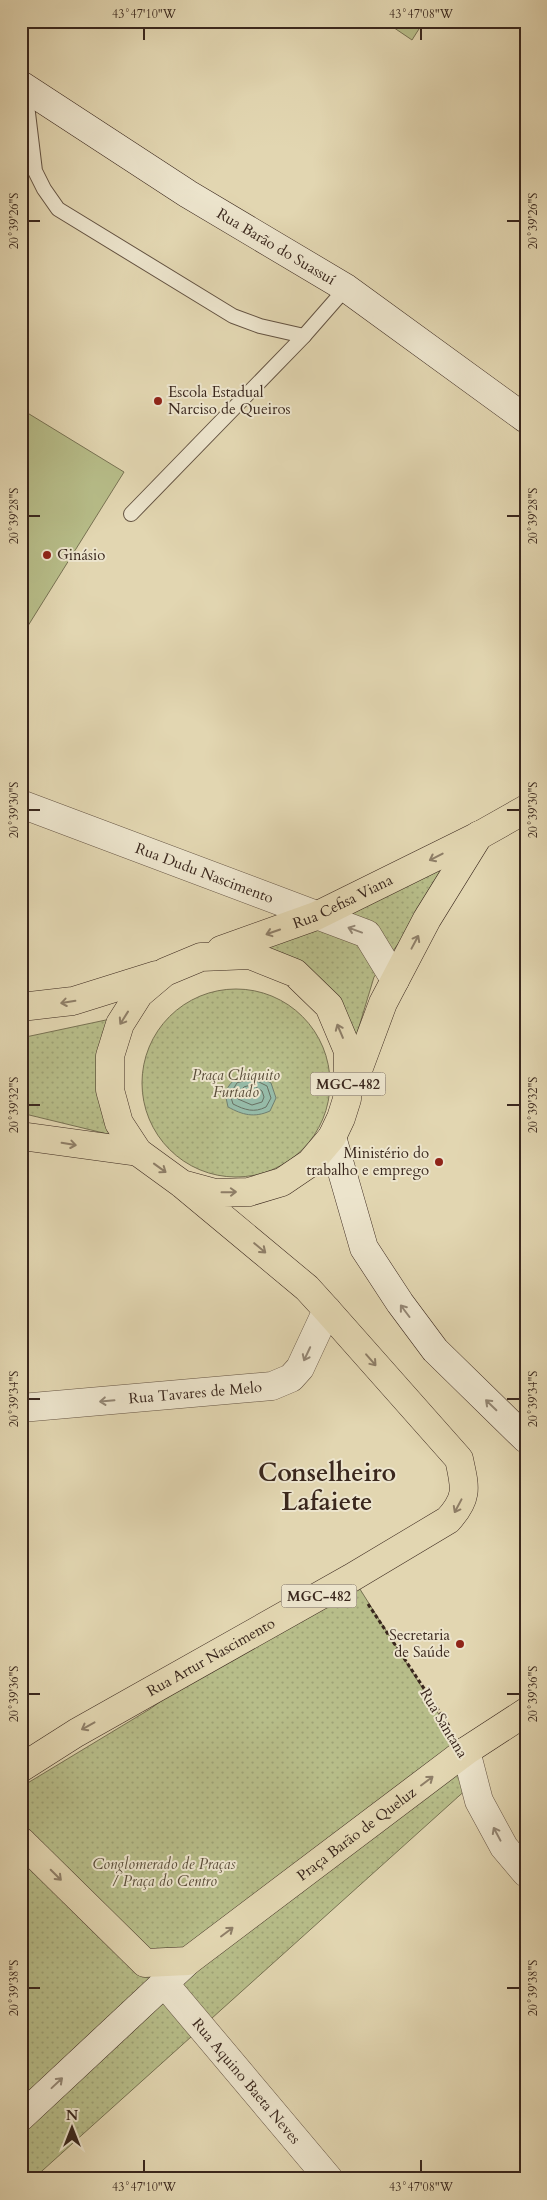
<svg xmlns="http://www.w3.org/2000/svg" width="547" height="2200" viewBox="0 0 547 2200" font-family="Cardo,serif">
<defs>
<pattern id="grass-dots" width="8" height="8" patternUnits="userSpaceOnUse" patternTransform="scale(1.25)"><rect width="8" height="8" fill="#b7bd89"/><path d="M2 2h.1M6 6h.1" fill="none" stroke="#9ea276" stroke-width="1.8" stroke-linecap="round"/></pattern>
</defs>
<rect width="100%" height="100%" fill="#e2d6b1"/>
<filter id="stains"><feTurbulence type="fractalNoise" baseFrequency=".004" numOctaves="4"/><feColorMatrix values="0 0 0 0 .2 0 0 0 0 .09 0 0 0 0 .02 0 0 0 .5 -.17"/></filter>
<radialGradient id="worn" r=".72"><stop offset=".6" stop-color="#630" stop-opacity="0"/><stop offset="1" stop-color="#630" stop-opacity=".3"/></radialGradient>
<!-- grass -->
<g fill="url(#grass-dots)" stroke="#787253">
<polygon points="465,852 374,977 352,1050 259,948"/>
<circle cx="236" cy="1083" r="94"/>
<polygon points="120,1017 120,1137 21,1113 21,1038"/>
<polygon points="346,1567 479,1778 33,2179 21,2179 21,1787 150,1709"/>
</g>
<!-- pitch -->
<g fill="#b7bd89" stroke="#787253">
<polygon points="384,21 424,21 412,40"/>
<polygon points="21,409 124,472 21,637"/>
</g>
<!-- water -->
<path fill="#96baa7" stroke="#717f70" d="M254,1074L271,1083L276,1098L270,1111C254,1118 243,1115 228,1107L225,1093C231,1079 240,1075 254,1074Z"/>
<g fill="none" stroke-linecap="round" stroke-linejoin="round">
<!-- shore -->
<g stroke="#687062" stroke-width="1">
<path d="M253,1079L267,1086L271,1098L266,1107C254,1113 245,1110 233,1104L230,1094L237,1083Z"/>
<polygon points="253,1085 262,1091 264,1097 262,1102 252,1105 238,1099 237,1094 244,1087"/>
</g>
<!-- lane casing -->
<g stroke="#645342" stroke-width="16">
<g id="lane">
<polyline points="25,88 35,171 44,189 58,209 233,316 260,326 304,336 346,288"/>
<polyline points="131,514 304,336"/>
</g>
</g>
<!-- street casing -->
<g stroke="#645342" stroke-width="29">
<g id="street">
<path id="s1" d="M21,804L367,934L395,980"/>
<path id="s2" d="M21,1408L272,1386L291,1378L300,1368L327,1310"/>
<polyline points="466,1751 479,1801 504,1847 526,1873"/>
<path id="s3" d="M164,1983L329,2179"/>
</g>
</g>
<!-- secondary casing -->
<g stroke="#3a271d" stroke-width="29">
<g id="secondary">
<path id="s4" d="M21,85L188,194L346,288L526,419"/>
<polyline points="332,1137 364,1248 400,1303 435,1350 526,1439"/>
<polyline points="21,2117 188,1961"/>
</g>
</g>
<!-- highway casing -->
<g stroke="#3a271d" stroke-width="29">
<g id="highway">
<path id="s5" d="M221,950L316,916L480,835L526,809"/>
<polyline points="21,1007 73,1001 156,975"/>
<polyline points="354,1081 383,1003 427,919 479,835"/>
<polyline points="21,1136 138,1152"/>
<path id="s6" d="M21,1768L76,1733L351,1578L448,1520C469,1497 465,1487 459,1459L327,1310L307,1288L182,1184L138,1152L119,1123L110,1090V1056L120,1024L139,994L165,972L201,957L250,955L295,973L329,1006L348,1051L347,1099L341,1118L332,1137L310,1163L282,1182L249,1192L215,1193L182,1184"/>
<path id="s7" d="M21,1841L145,1963L188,1961L466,1751L526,1712"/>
</g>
</g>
<!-- path -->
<polyline stroke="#3a271d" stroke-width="3" stroke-dasharray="4 2.5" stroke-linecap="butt" points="368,1604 449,1726"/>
<!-- lane -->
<use href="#lane" stroke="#ece4cc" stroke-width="14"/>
<!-- street -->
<use href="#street" stroke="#ece4cc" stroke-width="28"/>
<!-- secondary -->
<use href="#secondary" stroke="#ece4cc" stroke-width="28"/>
<!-- highway -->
<use href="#highway" stroke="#e2d6b1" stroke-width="28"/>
</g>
<!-- one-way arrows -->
<defs><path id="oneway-shaft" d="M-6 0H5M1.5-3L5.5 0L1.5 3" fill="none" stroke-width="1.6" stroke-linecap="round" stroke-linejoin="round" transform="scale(1.25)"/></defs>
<g stroke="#8e7e67">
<use href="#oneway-shaft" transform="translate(436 857) rotate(153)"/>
<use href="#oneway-shaft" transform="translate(273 932) rotate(161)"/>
<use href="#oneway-shaft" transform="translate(415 942) rotate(-62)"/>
<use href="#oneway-shaft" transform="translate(68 1002) rotate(171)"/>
<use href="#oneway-shaft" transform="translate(124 1018) rotate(122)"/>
<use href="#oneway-shaft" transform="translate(340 1031) rotate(-113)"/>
<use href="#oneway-shaft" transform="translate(69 1144) rotate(9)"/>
<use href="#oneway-shaft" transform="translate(160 1168) rotate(36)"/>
<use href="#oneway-shaft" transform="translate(229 1192) rotate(-1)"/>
<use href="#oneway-shaft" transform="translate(260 1248) rotate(40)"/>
<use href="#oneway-shaft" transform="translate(371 1360) rotate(49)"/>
<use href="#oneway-shaft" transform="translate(458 1506) rotate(118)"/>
<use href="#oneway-shaft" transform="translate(88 1726) rotate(151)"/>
<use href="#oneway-shaft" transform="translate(427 1781) rotate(-37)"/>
<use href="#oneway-shaft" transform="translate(56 1875) rotate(45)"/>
<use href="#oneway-shaft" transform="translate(227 1932) rotate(-37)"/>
</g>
<g stroke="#938674">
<use href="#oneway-shaft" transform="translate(355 930) rotate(-160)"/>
<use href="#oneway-shaft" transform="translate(405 1311) rotate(-127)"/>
<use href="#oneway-shaft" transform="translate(307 1354) rotate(115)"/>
<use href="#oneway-shaft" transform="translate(107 1401) rotate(175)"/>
<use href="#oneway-shaft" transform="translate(491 1405) rotate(-136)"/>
<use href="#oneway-shaft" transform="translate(497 1834) rotate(-118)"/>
<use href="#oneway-shaft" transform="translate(57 2083) rotate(-43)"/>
</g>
<!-- ticks -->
<path fill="none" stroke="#3a271d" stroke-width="2" d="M144,28V40M421,28V40M28,221H40M507,221H520M28,516H40M507,516H520M28,810H40M507,810H520M28,1105H40M507,1105H520M28,1399H40M507,1399H520M28,1694H40M507,1694H520M28,1988H40M507,1988H520M144,2160V2172M421,2160V2172"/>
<!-- markers -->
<g fill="#8f2418" stroke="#ece4cc" stroke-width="2">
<circle cx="158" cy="401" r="5"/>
<circle cx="47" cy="555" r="5"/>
<circle cx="439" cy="1162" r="5"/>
<circle cx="460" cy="1644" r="5"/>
</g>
<g text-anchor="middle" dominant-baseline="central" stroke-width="4" stroke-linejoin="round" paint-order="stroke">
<!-- shield labels -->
<g fill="#ece4cc" stroke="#6f6052" stroke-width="1">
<rect x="310.5" y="1072.5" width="75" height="23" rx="4"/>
<rect x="281.5" y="1584.5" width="75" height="23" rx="4"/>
</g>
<g font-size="14" font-weight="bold" fill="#3a271d">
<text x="348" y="1084">MGC-482</text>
<text x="319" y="1596">MGC-482</text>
</g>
<!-- street labels -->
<g font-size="15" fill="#3a271d" stroke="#ece4cc">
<text stroke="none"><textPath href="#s4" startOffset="302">Rua Barão do Suassuí</textPath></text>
<text stroke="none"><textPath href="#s1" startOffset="196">Rua Dudu Nascimento</textPath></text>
<text stroke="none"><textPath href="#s5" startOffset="131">Rua Cefisa Viana</textPath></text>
<text stroke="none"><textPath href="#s2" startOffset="175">Rua Tavares de Melo</textPath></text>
<text stroke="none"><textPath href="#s6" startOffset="220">Rua Artur Nascimento</textPath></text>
<text transform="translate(444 1723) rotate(59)">Rua Santana</text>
<text stroke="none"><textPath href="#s7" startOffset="428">Praça Barão de Queluz</textPath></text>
<text stroke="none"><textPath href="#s3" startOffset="128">Rua Aquino Baeta Neves</textPath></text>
</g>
<!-- poi labels -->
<g font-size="15" fill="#3a271d" stroke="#ece4cc" text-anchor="start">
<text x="168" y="392">Escola Estadual<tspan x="168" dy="17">Narciso de Queiros</tspan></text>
<text x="57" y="555">Ginásio</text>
<text x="429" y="1153" text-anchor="end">Ministério do<tspan x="429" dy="17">trabalho e emprego</tspan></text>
<text x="450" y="1635" text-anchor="end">Secretaria<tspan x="450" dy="17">de Saúde</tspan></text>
</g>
<!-- park labels -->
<g font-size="15" font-style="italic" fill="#594c38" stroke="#ece4cc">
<text x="236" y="1075">Praça Chiquito<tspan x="236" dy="17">Furtado</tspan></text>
<text x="164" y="1864">Conglomerado de Praças<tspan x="164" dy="17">/ Praça do Centro</tspan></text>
</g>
<!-- town labels -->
<g font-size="25" font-weight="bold" fill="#3a271d" stroke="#ece4cc">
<text x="327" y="1473">Conselheiro<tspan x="327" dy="29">Lafaiete</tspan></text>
</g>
</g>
<!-- margin -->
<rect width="547" height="2200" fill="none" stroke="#e2d6b1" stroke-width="55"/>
<!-- north arrow -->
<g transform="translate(72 2128)" stroke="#ece4cc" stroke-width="4" paint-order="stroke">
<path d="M0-4L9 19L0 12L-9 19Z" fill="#3a271d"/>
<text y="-8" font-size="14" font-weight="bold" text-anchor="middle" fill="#3a271d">N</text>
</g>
<rect x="28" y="28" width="492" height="2144" fill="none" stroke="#3a271d" stroke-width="2"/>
<g font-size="12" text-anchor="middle" fill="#3a271d">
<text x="144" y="18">43°47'10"W</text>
<text x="421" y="18">43°47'08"W</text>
<text transform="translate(14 221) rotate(-90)" y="4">20°39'26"S</text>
<text transform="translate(533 221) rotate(-90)" y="4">20°39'26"S</text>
<text transform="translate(14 516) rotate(-90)" y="4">20°39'28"S</text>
<text transform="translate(533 516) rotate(-90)" y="4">20°39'28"S</text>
<text transform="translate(14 810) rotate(-90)" y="4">20°39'30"S</text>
<text transform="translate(533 810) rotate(-90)" y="4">20°39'30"S</text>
<text transform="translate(14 1105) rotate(-90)" y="4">20°39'32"S</text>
<text transform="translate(533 1105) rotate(-90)" y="4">20°39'32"S</text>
<text transform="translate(14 1399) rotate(-90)" y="4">20°39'34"S</text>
<text transform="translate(533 1399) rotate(-90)" y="4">20°39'34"S</text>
<text transform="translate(14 1694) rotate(-90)" y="4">20°39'36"S</text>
<text transform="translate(533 1694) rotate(-90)" y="4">20°39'36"S</text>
<text transform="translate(14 1988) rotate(-90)" y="4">20°39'38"S</text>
<text transform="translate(533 1988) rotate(-90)" y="4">20°39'38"S</text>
<text x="144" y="2191">43°47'10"W</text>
<text x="421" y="2191">43°47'08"W</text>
</g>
<rect width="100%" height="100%" filter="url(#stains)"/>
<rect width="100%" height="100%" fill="url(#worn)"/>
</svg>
